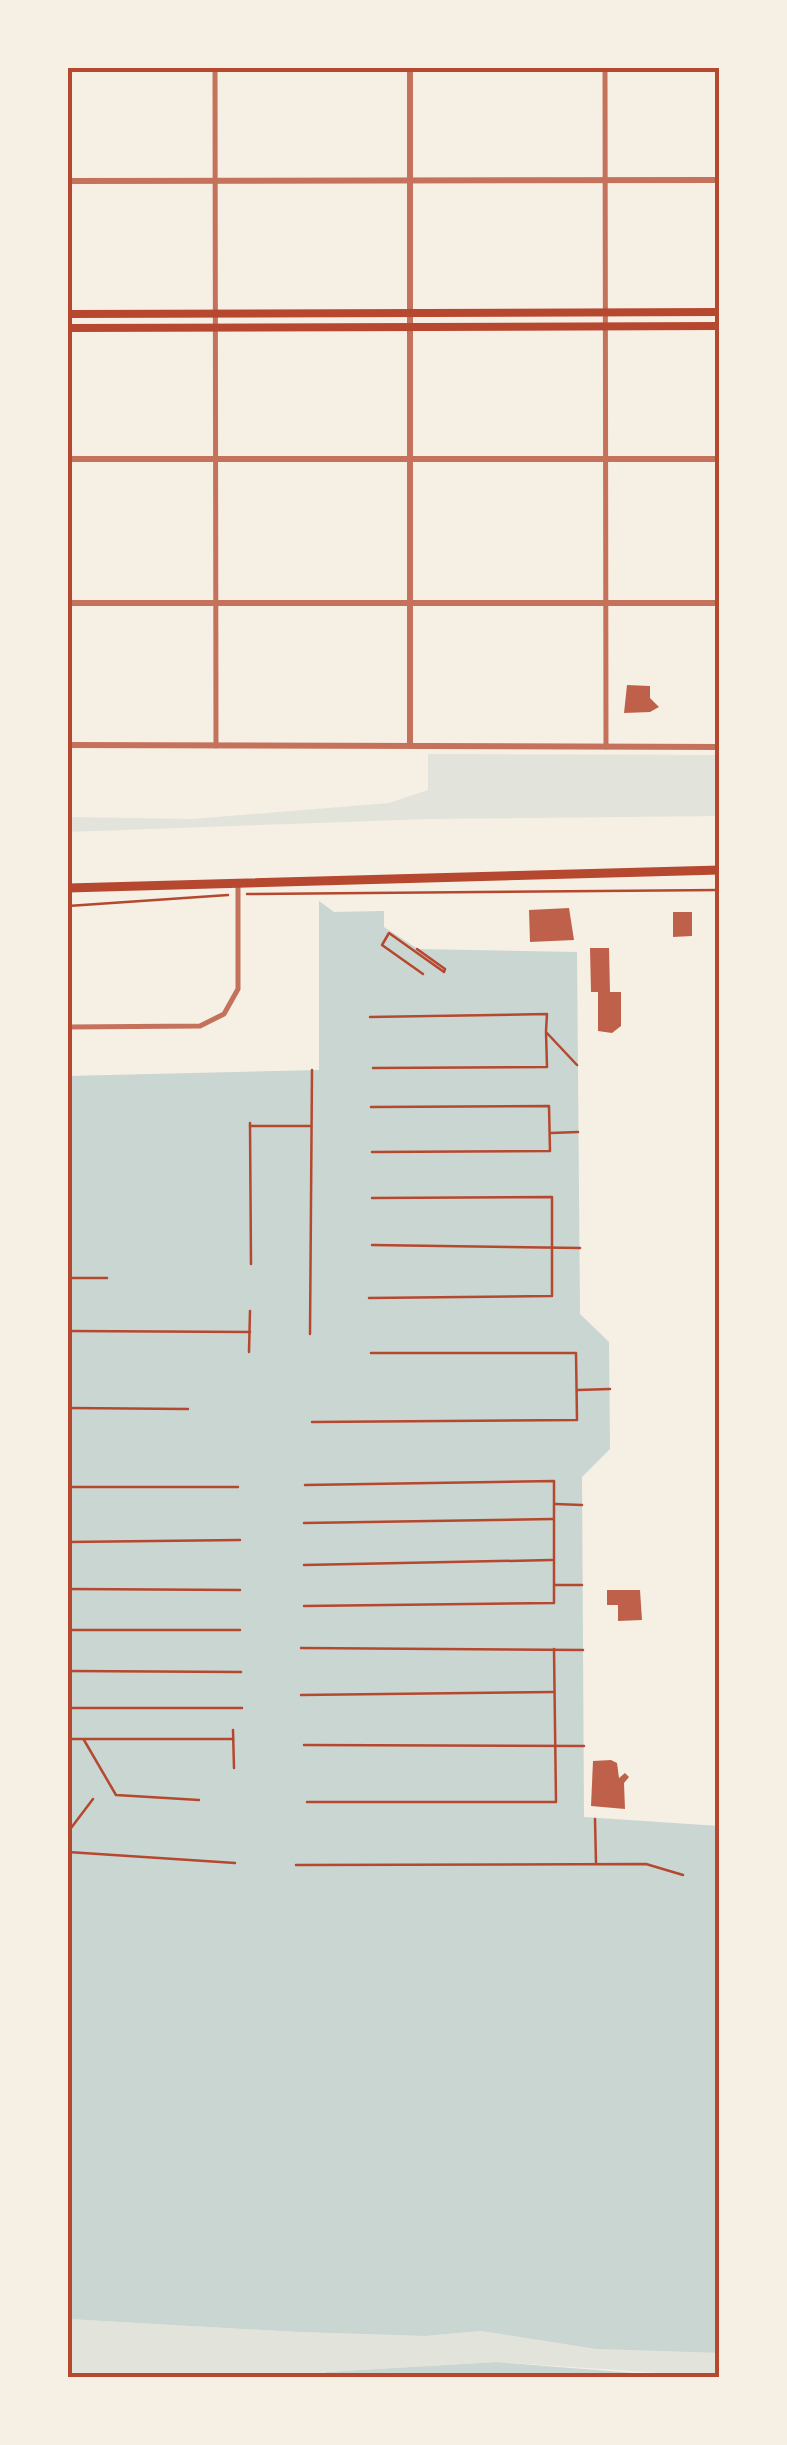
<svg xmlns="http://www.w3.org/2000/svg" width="787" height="2445" viewBox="0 0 787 2445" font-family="Roboto,sans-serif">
<rect width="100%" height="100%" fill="#f6efe4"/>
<!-- green -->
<g fill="#e2e4dc">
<polygon points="428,754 719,755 719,816 429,819 68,832 68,817 193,819 389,803 428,790"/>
<polygon points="68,2319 298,2332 425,2336 481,2331 596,2349 719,2353 719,2377 497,2362 326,2372 321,2378 68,2377"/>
</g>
<!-- water -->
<g fill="#c9d6d2">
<polygon points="319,901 334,912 384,911 384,927 418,949 577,952 580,1314 609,1342 610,1449 582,1477 584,1817 719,1826 719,2353 596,2349 481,2331 425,2336 298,2332 68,2319 68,1076 319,1070"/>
<polygon points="497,2362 685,2377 321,2377 326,2372"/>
</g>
<!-- building -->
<g fill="#bf614a">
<polygon points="627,685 650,686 650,698 659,707 650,712 624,713"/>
<polygon points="569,908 574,940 530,942 529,910"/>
<polygon points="673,912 692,912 692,936 673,937"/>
<polygon points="590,948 609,948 610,992 621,992 621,1026 612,1033 598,1031 598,992 591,992"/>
<polygon points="607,1590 640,1590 642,1620 618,1621 618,1605 607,1605"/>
<polygon points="611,1760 617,1763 619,1778 625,1773 629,1777 624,1783 625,1809 591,1806 593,1761"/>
</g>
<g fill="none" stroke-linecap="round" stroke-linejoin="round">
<!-- path -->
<g stroke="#b5482f" stroke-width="2.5">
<polyline points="247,894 720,890"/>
<polyline points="68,906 228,895"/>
<polyline points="417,949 445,969 444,972 389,933 382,945 423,974"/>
<polyline points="370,1017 547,1014 546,1031"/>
<polyline points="373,1068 547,1067 546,1032 577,1065"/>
<polyline points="371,1107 549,1106 550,1151 372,1152"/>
<polyline points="250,1123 251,1264"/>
<polyline points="250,1126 310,1126"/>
<polyline points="551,1133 578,1132"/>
<polyline points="372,1245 580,1248"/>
<polyline points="68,1278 107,1278"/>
<polyline points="369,1298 552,1296 552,1197 372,1198"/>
<polyline points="68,1331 250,1332"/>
<polyline points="310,1334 312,1070"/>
<polyline points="249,1352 250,1311"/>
<polyline points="578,1390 610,1389"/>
<polyline points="68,1408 188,1409"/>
<polyline points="312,1422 577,1420 576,1353 371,1353"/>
<polyline points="68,1487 238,1487"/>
<polyline points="555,1504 582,1505"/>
<polyline points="304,1523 553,1519"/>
<polyline points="68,1542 240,1540"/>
<polyline points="304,1565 552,1560"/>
<polyline points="555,1585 582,1585"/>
<polyline points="68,1589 240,1590"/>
<polyline points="304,1606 554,1603 554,1481 305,1485"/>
<polyline points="68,1630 240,1630"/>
<polyline points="301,1648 583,1650"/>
<polyline points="68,1671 241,1672"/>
<polyline points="301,1695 554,1692"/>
<polyline points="68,1708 242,1708"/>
<polyline points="233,1730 234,1768"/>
<polyline points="68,1739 233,1739"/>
<polyline points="84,1740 116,1795 199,1800"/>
<polyline points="304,1745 584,1746"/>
<polyline points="307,1802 556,1802 554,1649"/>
<polyline points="595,1819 596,1863"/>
<polyline points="68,1832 93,1799"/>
<polyline points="68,1852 235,1863"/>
<polyline points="296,1865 646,1864 683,1875"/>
</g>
<!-- minor -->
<g stroke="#c5725c" stroke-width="5">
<polyline points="215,68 216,746"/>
<polyline points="605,68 606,747"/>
<polyline points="68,1027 200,1026 224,1014 238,989 238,886"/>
</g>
<!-- tertiary -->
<g stroke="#c5725c" stroke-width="6">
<polyline points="410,68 410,745"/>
<polyline points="68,181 720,180"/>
<polyline points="68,459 720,459"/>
<polyline points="68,603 720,603"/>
<polyline points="68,745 720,747"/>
</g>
<!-- secondary -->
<g stroke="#b5482f" stroke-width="8">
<polyline points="68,314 720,312"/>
<polyline points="68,328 720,326"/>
</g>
<!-- primary -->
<polyline stroke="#b5482f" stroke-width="9" points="68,888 720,870"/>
</g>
<!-- border -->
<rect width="787" height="2445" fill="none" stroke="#f6efe4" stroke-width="140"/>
<rect x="70" y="70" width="647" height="2305" fill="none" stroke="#b5482f" stroke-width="4"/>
</svg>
